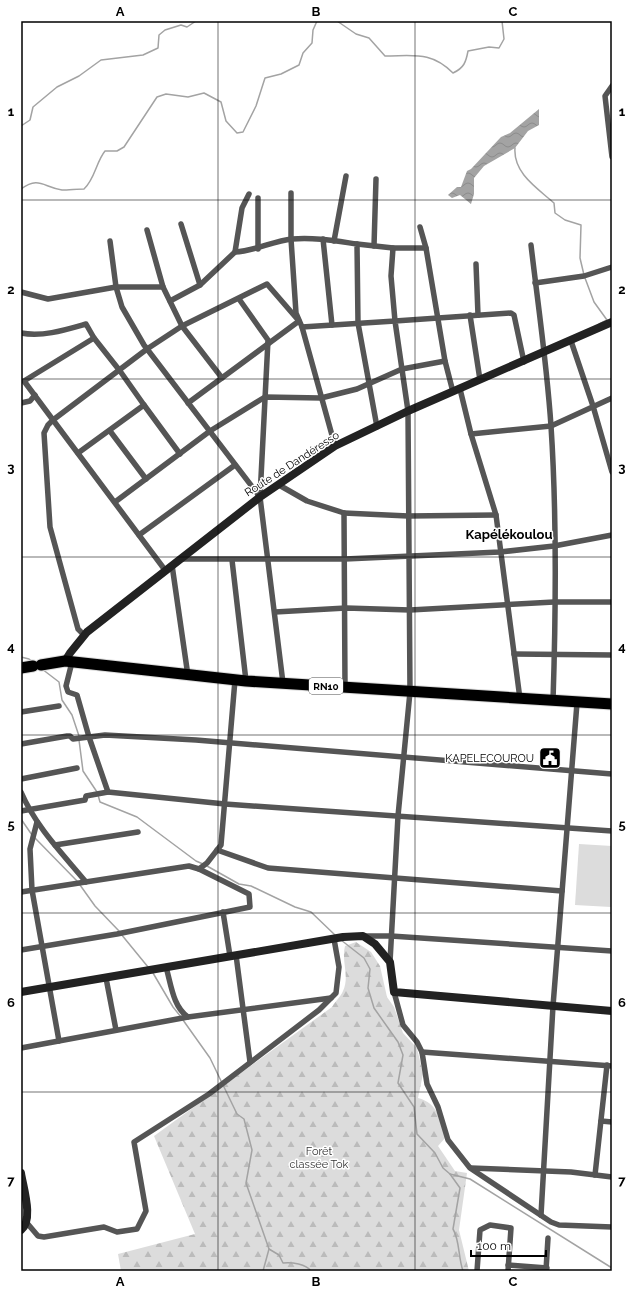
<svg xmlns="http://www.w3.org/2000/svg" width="633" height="1292" viewBox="0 0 633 1292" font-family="Raleway,sans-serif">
<defs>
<pattern id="forest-firs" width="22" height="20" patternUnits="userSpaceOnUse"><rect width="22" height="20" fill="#dcdcdc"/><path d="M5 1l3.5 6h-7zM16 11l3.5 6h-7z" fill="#bbb"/></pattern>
<pattern id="water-waves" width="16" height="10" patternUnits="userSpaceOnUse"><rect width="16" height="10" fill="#a3a3a3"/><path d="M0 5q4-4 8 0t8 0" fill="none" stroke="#8b8b8b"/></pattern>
</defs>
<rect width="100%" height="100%" fill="#fff"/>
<!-- green -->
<polygon fill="#dcdcdc" points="579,844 612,846 611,907 575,905"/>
<!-- forest -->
<path fill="url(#forest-firs)" d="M356,942L371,952L380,966L387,997L394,1007L403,1033L417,1048L423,1074L418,1098C438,1103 440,1120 446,1137L438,1146L455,1171L467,1173L459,1230L469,1271H121L118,1254L195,1234L154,1136L332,1007C335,1002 341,996 343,991C350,976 341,961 345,946Z"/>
<!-- water -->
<polygon fill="url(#water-waves)" points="539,109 539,125 528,131 515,148 484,166 474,178 474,194 471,204 460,195 452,198 448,195 457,187 461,187 467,171 471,169 501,137 510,133"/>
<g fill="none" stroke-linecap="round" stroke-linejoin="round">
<!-- stream -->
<g stroke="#a3a3a3" stroke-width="1.5">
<path d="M337,21L356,34L369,38L385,56C414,56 431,51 453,73C464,68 466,62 468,51L489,47L499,48L504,39L502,21"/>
<polyline points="21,126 30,120 33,107 57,87 79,76 101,60 143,55 158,48 159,35 165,30 181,25 187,27 196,21"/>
<path d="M515,148C513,173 537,188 554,203L555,213L565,220L581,225L580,258L584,275"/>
<path d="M21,189C39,176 43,187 62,190C69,190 77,189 84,189C95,179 96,162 105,151H117L124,147L157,97L166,94L188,97L204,93L221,102L226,121L237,133L243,132L256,106L265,78L281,74L299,65L303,53L312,43L313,30L317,21"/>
<polyline points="585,278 594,302 607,320"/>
<polyline points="599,324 607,320"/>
<polyline points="21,657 29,659 33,662"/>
<polyline points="42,669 59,682 62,700 72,715 79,736"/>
<polyline points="79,740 83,771 97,792"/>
<polyline points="98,795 100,802 137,817 196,861 203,864"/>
<polyline points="21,819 32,835"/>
<polyline points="35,838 77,881"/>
<polyline points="207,866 239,884 251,886 295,907 311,912 335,935"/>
<polyline points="80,885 95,906 119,931"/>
<polyline points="121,934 148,967"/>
<path d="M341,940L364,958L370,969L368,988L374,1008L398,1042L403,1055L398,1083L414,1107L417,1134L435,1153L443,1168L450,1174L460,1188L453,1229C460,1241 458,1257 463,1271"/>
<polyline points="153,973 173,1007 181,1017"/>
<polyline points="183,1020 210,1058 237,1114 244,1119 252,1150 246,1183 269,1249 263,1271"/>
<polyline points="450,1174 470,1179 612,1268"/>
<path d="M269,1249L279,1255L283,1263C292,1262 306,1264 311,1271"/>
</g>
<!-- highway casing -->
<g stroke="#dbdbdb" stroke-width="13">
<g id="highway">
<polyline points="41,665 65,661 246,681 612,704"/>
<polyline points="21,668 33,666"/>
</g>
</g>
<!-- street -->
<g stroke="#555" stroke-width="5.5">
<polyline points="612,86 605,96 612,157"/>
<polyline points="291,193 291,239 296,313 302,327 335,446"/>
<polyline points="258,198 258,249"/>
<polyline points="181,224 200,285"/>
<polyline points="420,227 426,248"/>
<polyline points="147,230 163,287 182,326 222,378"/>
<polyline points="323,239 332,325"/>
<polyline points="110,241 116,287 122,307 144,345 260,497 268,340 239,299"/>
<polyline points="334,241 346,176"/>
<path d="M531,245C538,305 547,365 551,426C557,517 556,610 553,701"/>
<polyline points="374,246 376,179"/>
<polyline points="393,248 426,248 445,361"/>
<polyline points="235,252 242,208 249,194"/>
<polyline points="476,264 478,315"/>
<polyline points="535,283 584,276 612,267"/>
<polyline points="21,292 48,299 116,287 163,287"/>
<path d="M170,301L200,285L235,252C255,251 273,241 292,239C314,237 336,241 357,244L358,323L377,427"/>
<polyline points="470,315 480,380"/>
<polyline points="302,327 395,321 391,276 393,248 357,244"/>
<path d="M21,333C43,337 65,330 86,324L94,338"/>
<polyline points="571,341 593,406 612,472"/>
<polyline points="460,389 471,434 496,515 520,699"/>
<polyline points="21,403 30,401 35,395"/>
<polyline points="110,431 146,479"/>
<polyline points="471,434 551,426 612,398"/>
<polyline points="78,453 144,405 180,454"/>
<polyline points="279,485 307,501 344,513 408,516 496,515"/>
<polyline points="260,497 283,683"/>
<polyline points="115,502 210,431 265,397 321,398 357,389 402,369 445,361 453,392"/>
<polyline points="344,513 345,687"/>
<polyline points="139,535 235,465"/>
<polyline points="180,559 345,559 500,552 554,546 612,535"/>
<polyline points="232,560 246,681"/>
<polyline points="172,565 188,676"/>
<polyline points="165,570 53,420 147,349 182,326 267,284 299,321 188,403"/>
<polyline points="275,612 346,608 410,610 554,602 612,602"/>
<polyline points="84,635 78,629 50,527 44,433 48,425 53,420 24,381 94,338 120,371 144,405"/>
<polyline points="514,654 612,655"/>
<polyline points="72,662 66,686 68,692 77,695 89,737 108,792 225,804 612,831"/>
<polyline points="21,712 59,706"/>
<polyline points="21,744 67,736 70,736 73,739 105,735 196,740 612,774"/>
<polyline points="21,779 77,768"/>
<path d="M21,792C36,827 62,853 86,882"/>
<polyline points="21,811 85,800 86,796 108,792"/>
<polyline points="37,822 30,849 32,890 59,1041"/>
<polyline points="55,845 138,832"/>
<polyline points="217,850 268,868 562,891"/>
<polyline points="21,892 189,866 199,869 207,863 221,845 235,680"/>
<polyline points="223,912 230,956"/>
<polyline points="365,936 391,936 612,951"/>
<polyline points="21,950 117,934 250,907 249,894 199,869"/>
<polyline points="236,955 250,1062"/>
<polyline points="390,962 398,816 410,692 408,411 395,321 511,313 514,315 524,362"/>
<path d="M166,967C171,984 173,1007 188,1017L331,998"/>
<polyline points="106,978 116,1030"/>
<polyline points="394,992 403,1025 417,1042 422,1052 427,1084 438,1107 448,1140 470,1168 551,1222 559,1225 612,1227"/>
<polyline points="21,1048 188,1017"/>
<polyline points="422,1052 612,1066"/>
<polyline points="601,1121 612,1122"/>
<polyline points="471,1168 571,1172 612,1177"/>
<polyline points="595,1175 607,1065"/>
<polyline points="541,1215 553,1006 577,703"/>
<polyline points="27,1223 38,1236 44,1237 104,1227 117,1232 137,1229 146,1211 134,1142 209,1094 319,1010 336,993 339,967 334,939"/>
<polyline points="508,1265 547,1268"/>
<polyline points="546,1270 548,1238"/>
<polyline points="477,1271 480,1230 490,1225 511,1228 508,1271"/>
</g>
<!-- secondary -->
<g stroke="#222" stroke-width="8">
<polyline points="65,661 70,653 87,632 260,497 335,446 408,411 612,322"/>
<polyline points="21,992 343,937 363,936 375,944 390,962 394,992 612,1011"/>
<path d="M21,1173C23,1187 34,1220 21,1230"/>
</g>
<!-- highway -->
<use href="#highway" stroke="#000" stroke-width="11"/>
</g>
<!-- grid -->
<path fill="none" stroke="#000" stroke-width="1" stroke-opacity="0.55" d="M218,21V1271M415,21V1271M21,200H612M21,379H612M21,557H612M21,735H612M21,913H612M21,1092H612"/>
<!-- icons -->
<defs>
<g id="civic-square" transform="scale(1.15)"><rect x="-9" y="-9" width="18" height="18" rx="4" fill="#000" stroke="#fff"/><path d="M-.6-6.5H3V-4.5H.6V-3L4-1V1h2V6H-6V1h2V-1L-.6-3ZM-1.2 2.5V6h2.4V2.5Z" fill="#fff"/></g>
</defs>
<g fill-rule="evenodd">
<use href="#civic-square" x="550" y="758"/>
</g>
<g text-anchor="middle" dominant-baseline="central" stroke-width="3" stroke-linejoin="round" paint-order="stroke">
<!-- shield labels -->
<rect fill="#fff" stroke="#4c4c4c" stroke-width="1" x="309" y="678" width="34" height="16" rx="3"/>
<g font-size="10" font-weight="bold" fill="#000">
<text x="326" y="686">RN10</text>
</g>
<!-- street labels -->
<g font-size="11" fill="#000" stroke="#fff">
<text transform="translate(292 464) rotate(-33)">Route de Dandéresso</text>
</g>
<!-- poi labels -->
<g font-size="11" fill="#000" stroke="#fff" text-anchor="end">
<text x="534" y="758">KAPELECOUROU</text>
</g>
<!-- park labels -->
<g font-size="11" fill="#333" stroke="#fff">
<text x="319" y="1151">Forêt<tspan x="319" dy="13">classée Tok</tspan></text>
</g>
<!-- quarter labels -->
<g font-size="13" font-weight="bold" fill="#000" stroke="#fff">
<text x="509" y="534">Kapélékoulou</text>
</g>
</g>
<!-- border -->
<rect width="633" height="1292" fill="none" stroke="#ffffff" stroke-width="44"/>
<!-- scale -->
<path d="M471 1250v6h75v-6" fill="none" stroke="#000000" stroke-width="2"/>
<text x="477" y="1250" font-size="12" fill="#000000" stroke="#ffffff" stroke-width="3" paint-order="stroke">100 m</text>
<rect x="22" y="22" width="589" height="1248" fill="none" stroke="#000" stroke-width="1.5"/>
<g font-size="13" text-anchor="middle" font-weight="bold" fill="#000">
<text x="120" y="16">A</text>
<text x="316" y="16">B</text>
<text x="513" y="16">C</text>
<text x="11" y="116">1</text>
<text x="622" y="116">1</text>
<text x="11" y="294">2</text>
<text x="622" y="294">2</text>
<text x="11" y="472">3</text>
<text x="622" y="472">3</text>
<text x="11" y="651">4</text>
<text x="622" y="651">4</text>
<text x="11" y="829">5</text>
<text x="622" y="829">5</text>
<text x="11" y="1007">6</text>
<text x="622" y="1007">6</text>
<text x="11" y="1185">7</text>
<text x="622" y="1185">7</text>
<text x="120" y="1286">A</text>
<text x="316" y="1286">B</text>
<text x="513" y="1286">C</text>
</g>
</svg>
